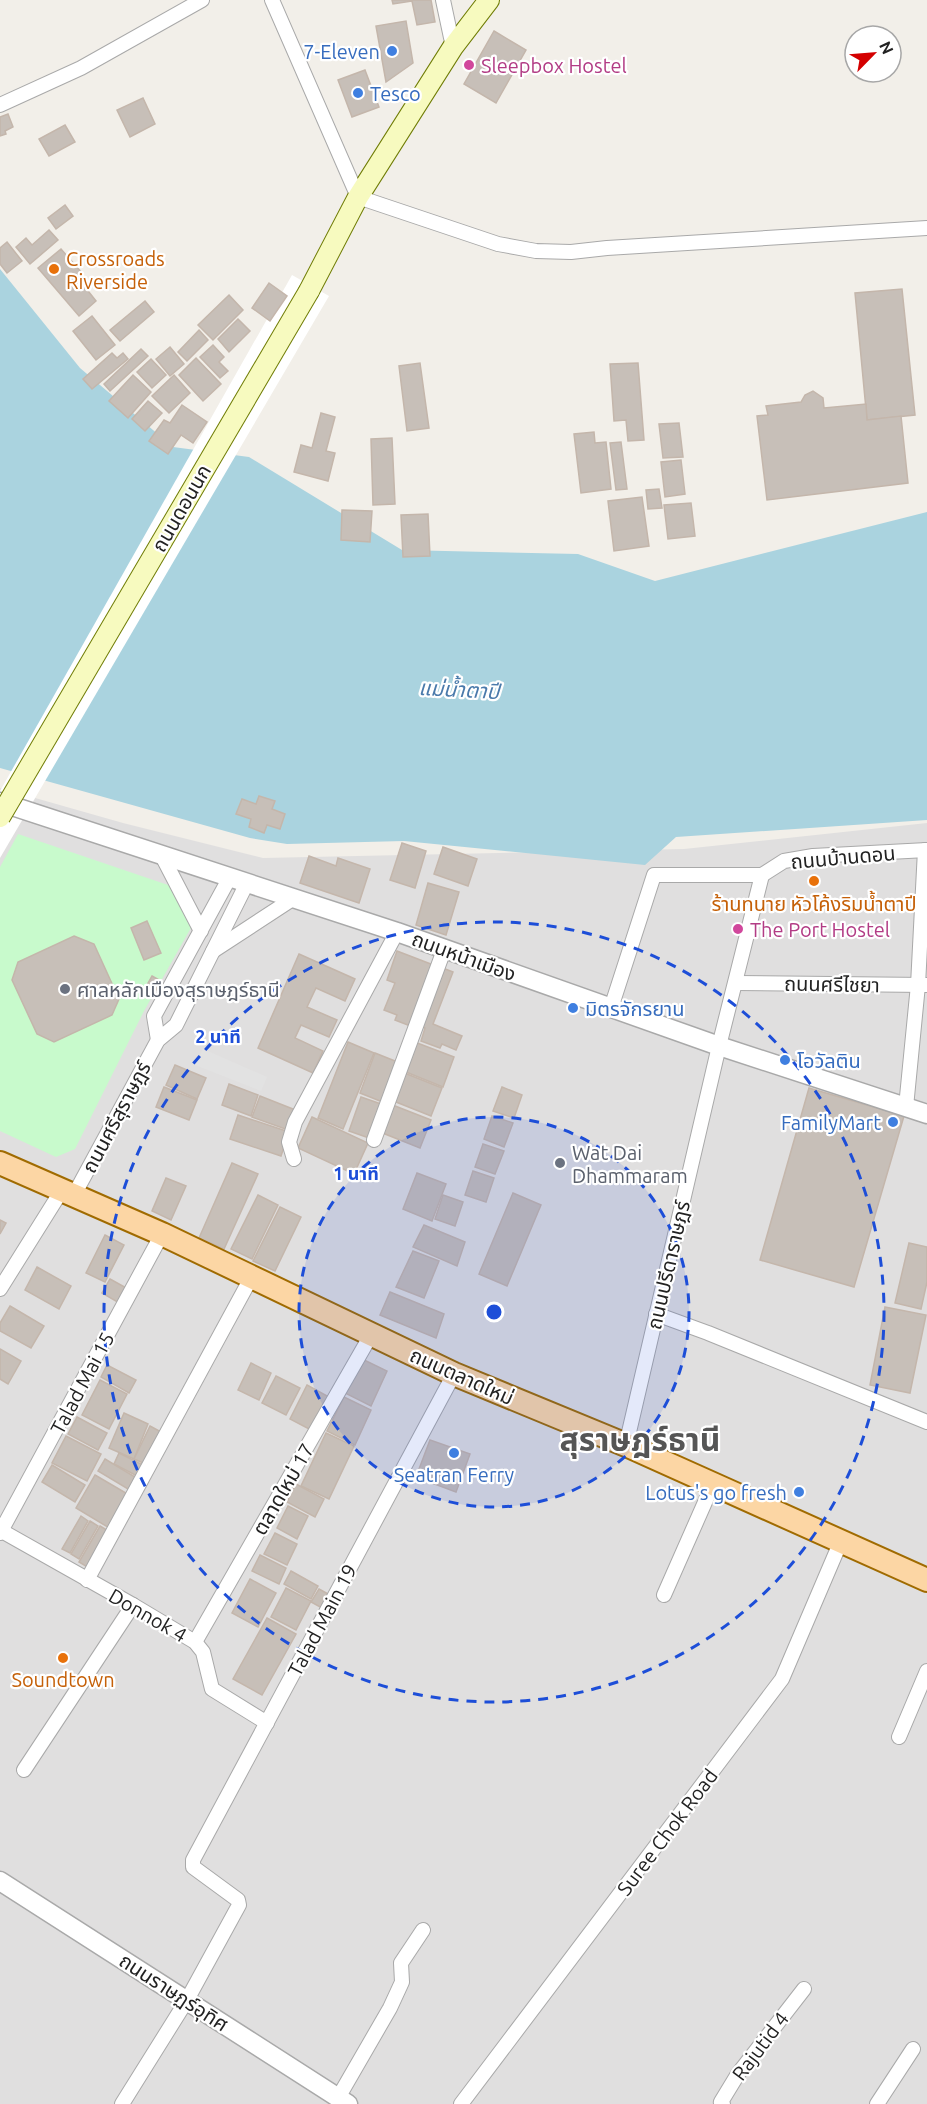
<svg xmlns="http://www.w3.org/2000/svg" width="927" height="2104" viewBox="0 0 927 2104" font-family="Ubuntu,'Noto Sans Thai',sans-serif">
<rect width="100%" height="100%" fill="#f2efe9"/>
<!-- residential -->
<polygon fill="#e0dfdf" points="0,788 123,823 263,858 684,849 927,823 927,2104 0,2104"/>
<!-- park -->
<polygon fill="#c8facc" points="18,834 171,886 192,926 144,1011 75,1149 56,1157 0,1131 0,867"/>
<!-- parking -->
<polygon fill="#e2e2e2" points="203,1049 267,1077 261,1091 195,1065"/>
<!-- water -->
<polygon fill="#aad3df" points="0,269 80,368 173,447 249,457 402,550 578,554 655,581 927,512 927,820 676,837 645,865 404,841 287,844 250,838 0,768"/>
<!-- pier -->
<polygon fill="#fff" points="292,275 329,296 0,858 0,791"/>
<!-- building -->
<g fill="#c7bfb8" stroke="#c4b6ab" stroke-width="1.5">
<polygon points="392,0 431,0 435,22 417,25 412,1 393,4"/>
<polygon points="406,21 413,63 386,82 376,26"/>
<polygon points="494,31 526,50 496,103 464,84"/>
<polygon points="365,70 379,107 352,117 338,80"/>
<polygon points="143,98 155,124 130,137 117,110"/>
<polygon points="8,114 13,127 5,131 6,134 0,136 0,117"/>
<polygon points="65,125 75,142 49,156 39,139"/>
<polygon points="65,205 73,216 56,229 48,218"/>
<polygon points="49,230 58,240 30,264 16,247 26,238 32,245"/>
<polygon points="7,242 22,261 7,273 0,264 0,248"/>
<polygon points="61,249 82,273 77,277 96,301 79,316 38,268"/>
<polygon points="269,283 287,296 270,321 252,308"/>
<polygon points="902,289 915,415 867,420 855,293"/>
<polygon points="229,295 243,310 213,340 198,325"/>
<polygon points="145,301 154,312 120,341 110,330"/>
<polygon points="92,316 115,345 96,360 73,331"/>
<polygon points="238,319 250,331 229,352 218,339"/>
<polygon points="199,330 208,340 187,361 178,352"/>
<polygon points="213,345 224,357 219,362 228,371 220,378 200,357"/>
<polygon points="170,347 184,364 170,376 156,359"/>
<polygon points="141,349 148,356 110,391 104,384"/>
<polygon points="112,353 117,358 123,353 128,359 92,389 83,379"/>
<polygon points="196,358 221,384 203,401 179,375"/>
<polygon points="151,359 166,375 152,388 137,372"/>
<polygon points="420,363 429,428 407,431 399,366"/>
<polygon points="638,363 644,440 628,441 626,420 614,421 610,364"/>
<polygon points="133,375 151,392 128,418 109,401"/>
<polygon points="174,375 190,393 169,413 152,396"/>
<polygon points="813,391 823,398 824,408 866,404 867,420 901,416 908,483 767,500 757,416 768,415 766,406 801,402 805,395"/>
<polygon points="148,401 162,413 145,431 132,419"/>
<polygon points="182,405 207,422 193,443 181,435 168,454 149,441 164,420 170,423"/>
<polygon points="321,413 335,417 326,451 335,453 328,481 294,472 301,445 312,448"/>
<polygon points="679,423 683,457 663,458 659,424"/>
<polygon points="594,432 595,443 606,442 611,489 581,493 574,434"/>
<polygon points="392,438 395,504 373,505 371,439"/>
<polygon points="621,442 627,489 616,490 610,443"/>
<polygon points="681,460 685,494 665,497 661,462"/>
<polygon points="659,489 662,508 648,509 646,490"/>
<polygon points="642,497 649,546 614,551 608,501"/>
<polygon points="691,503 695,536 668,539 664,505"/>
<polygon points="342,510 372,511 370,542 341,540"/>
<polygon points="428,514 430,556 403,557 401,515"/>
<polygon points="259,796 275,801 272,809 285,814 280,829 267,825 264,833 249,827 251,819 236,814 242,799 256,804"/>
<polygon points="402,843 426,851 415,888 390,880"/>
<polygon points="443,847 477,859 468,886 434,874"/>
<polygon points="309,856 336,866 338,858 370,869 359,903 300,883"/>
<polygon points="428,883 459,892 446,935 416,925"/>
<polygon points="147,921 161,953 144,960 131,928"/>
<polygon points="74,936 94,944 119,999 112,1015 54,1042 37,1034 12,980 18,962"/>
<polygon points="397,951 436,966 413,1027 395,1020 397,1015 384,1010 395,983 387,980"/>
<polygon points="299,954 355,979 345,1001 316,988 307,1007 337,1020 329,1037 301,1025 295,1038 323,1051 313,1073 258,1048"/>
<polygon points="440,967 453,972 433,1024 462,1036 456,1050 442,1044 440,1048 421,1041 425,1028 418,1025"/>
<polygon points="152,976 161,981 156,990 147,985"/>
<polygon points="412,1041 454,1057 443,1087 401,1070"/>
<polygon points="348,1042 374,1053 343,1129 318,1118"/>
<polygon points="375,1053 400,1063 385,1103 360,1093"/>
<polygon points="175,1065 206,1078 197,1099 166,1085"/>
<polygon points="402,1072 442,1088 431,1116 391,1100"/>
<polygon points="229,1084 258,1095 251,1116 222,1105"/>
<polygon points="164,1087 197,1100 189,1120 156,1107"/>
<polygon points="502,1087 522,1095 514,1118 493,1111"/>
<polygon points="809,1088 904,1116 854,1287 760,1260"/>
<polygon points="260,1096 298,1111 291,1131 252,1117"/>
<polygon points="361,1097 384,1105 372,1139 349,1131"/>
<polygon points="390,1104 431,1120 420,1148 380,1132"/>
<polygon points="238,1115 289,1132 281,1156 230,1139"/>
<polygon points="492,1116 513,1123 504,1147 484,1139"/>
<polygon points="312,1117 368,1143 354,1174 298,1148"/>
<polygon points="483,1144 504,1151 495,1174 475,1167"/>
<polygon points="232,1163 258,1174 224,1249 199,1238"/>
<polygon points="473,1171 494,1178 486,1202 465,1195"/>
<polygon points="417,1173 446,1184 432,1221 403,1209"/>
<polygon points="166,1178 186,1186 171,1220 152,1211"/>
<polygon points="513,1193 541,1205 507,1286 479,1274"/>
<polygon points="258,1195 278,1205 252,1259 231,1249"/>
<polygon points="443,1195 463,1202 455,1226 435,1219"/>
<polygon points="280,1207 301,1217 275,1271 253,1261"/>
<polygon points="0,1220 6,1223 0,1234"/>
<polygon points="424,1225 465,1242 457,1266 413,1247"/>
<polygon points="105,1235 124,1245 105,1282 86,1273"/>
<polygon points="909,1243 927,1247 927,1282 921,1309 895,1303"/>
<polygon points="413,1251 439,1261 424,1298 396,1287"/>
<polygon points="37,1267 71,1286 59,1309 25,1290"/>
<polygon points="110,1279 130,1290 121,1304 102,1293"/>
<polygon points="390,1292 444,1314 436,1338 380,1315"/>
<polygon points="10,1306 44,1326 31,1348 0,1331 0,1323"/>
<polygon points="885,1307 926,1315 910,1393 870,1385"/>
<polygon points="0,1349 21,1361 8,1384 0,1379"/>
<polygon points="360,1358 387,1371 371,1406 343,1392"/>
<polygon points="251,1363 271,1373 259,1400 238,1390"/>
<polygon points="107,1365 136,1380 129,1393 101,1377"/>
<polygon points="276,1376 300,1388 286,1415 262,1403"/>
<polygon points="100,1380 127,1394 109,1429 82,1415"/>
<polygon points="307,1385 329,1397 311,1430 290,1419"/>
<polygon points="344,1397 371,1410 355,1445 327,1431"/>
<polygon points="124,1413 148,1424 134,1459 109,1448"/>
<polygon points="77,1417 107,1433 98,1450 68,1434"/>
<polygon points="150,1426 163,1433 148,1465 134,1459"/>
<polygon points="326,1433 354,1446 329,1499 301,1486"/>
<polygon points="66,1436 101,1454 87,1481 52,1463"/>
<polygon points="430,1440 470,1454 456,1492 416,1477"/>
<polygon points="119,1453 145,1466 139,1477 114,1464"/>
<polygon points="105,1459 140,1480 133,1492 98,1471"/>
<polygon points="52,1465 85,1485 75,1502 42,1482"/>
<polygon points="95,1475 131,1496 111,1529 76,1508"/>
<polygon points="296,1484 324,1499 315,1517 287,1502"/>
<polygon points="288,1506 308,1516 297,1539 277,1528"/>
<polygon points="81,1516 88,1521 70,1553 62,1549"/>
<polygon points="90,1521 98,1526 79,1559 71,1554"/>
<polygon points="100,1526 110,1532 89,1568 79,1562"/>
<polygon points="275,1533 297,1544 287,1565 264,1554"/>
<polygon points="260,1555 286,1568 279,1584 252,1571"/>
<polygon points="291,1571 318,1586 311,1599 284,1584"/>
<polygon points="250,1579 276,1593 258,1627 232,1613"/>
<polygon points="286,1588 311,1601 296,1630 271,1617"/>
<polygon points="319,1589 330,1595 322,1608 311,1602"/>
<polygon points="267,1618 296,1634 262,1695 233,1679"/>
</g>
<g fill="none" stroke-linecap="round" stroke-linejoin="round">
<!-- minor casing -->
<g stroke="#a9a9a9" stroke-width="16">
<g id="minor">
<polyline points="272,0 358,197 498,244 536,251 571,252 607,248 927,228"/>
<polyline points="443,0 453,47"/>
<polyline points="0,105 81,68 202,0"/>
<polyline points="161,854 201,931"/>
<polyline points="762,875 784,861 813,856 927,850"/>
<polyline points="213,951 294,898"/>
<polyline points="736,983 926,985"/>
<polyline points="611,1008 654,875 762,875"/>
<polyline points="158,1040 154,1016 230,877"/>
<polyline points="906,1107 918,985 925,850"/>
<polyline points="374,1140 444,950"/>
<polyline points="294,1159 289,1142 295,1122 397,932"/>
<polyline points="74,1195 158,1040 176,1025 247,883"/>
<polyline points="0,1289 62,1190"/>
<polyline points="656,1314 708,1333 927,1422"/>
<polyline points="626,1445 719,1046 762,875"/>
<polyline points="0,1530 133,1605 195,1642 203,1652 212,1689 267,1723"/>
<polyline points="0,1533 162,1234"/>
<polyline points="87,1580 251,1278"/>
<polyline points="664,1595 713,1484"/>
<polyline points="195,1642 371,1335"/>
<polyline points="899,1737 927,1671"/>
<polyline points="24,1770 133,1605"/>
<polyline points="338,2098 390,2008 402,1982 401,1963 423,1930"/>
<polyline points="122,2104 187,2000 239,1905 238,1900 193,1867 193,1860 454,1374"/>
<polyline points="461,2104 782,1679 841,1541"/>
<polyline points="723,2104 721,2102 738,2074 804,1989"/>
<polyline points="877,2104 913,2049"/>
</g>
</g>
<!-- tertiary casing -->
<g stroke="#a9a9a9" stroke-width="21">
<g id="tertiary">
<polyline points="0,802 397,932 719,1046 927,1114"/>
<polyline points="0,1881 348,2104"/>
</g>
</g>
<!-- secondary casing -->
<g stroke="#707d05" stroke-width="22">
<polyline id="secondary" points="309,291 358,197 453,47 489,0"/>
</g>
<!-- primary casing -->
<g stroke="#a06b00" stroke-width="26">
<polyline id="primary" points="0,1163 162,1234 454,1374 626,1445 927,1580"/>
</g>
<!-- minor -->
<use href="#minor" stroke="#fff" stroke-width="14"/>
<!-- tertiary -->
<use href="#tertiary" stroke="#fff" stroke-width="18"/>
<!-- secondary -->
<use href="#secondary" stroke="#f7fabf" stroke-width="20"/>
<!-- primary -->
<use href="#primary" stroke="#fcd6a4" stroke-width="22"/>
<!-- secondary-bridge casing -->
<g stroke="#707d05" stroke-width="22" stroke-linecap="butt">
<polyline id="secondary-bridge" points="0,817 309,291"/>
</g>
<!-- secondary-bridge -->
<use href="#secondary-bridge" stroke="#f7fabf" stroke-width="20"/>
</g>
<!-- distance rings -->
<circle cx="494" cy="1312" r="195" fill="#1d4ed8" fill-opacity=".12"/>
<g fill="none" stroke="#1d4ed8" stroke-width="3" stroke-dasharray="10 8">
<circle cx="494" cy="1312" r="195"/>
<circle cx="494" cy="1312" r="390"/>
</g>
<!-- markers -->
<g fill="#3f7fe0" stroke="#fff" stroke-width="2">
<circle cx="392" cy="51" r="6"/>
<circle cx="358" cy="93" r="6"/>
<circle cx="573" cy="1008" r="6"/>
<circle cx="785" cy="1060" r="6"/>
<circle cx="893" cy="1122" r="6"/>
<circle cx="454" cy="1453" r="6"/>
<circle cx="799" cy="1492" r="6"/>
</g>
<g fill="#d1479c" stroke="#fff" stroke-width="2">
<circle cx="469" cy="65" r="6"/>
<circle cx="738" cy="929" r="6"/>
</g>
<g fill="#e8710a" stroke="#fff" stroke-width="2">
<circle cx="54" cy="269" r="6"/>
<circle cx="814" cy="881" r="6"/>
<circle cx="63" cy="1658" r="6"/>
</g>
<g fill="#6b7280" stroke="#fff" stroke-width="2">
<circle cx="65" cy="989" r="6"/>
<circle cx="560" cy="1163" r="6"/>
</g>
<g text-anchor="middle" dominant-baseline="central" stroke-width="4.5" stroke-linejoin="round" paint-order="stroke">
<!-- shop labels -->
<g font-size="20" fill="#366cbe" stroke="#fff" text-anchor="end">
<text x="380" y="51">7-Eleven</text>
<text x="370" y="93" text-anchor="start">Tesco</text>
<text x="585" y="1008" text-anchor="start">มิตรจักรยาน</text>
<text x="797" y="1060" text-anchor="start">โอวัลติน</text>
<text x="881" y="1122">FamilyMart</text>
<text x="454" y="1474" text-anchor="middle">Seatran Ferry</text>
<text x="787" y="1492">Lotus's go fresh</text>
</g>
<!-- hotel labels -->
<g font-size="20" fill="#b23c85" stroke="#fff" text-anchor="start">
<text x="481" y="65">Sleepbox Hostel</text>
<text x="750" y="929">The Port Hostel</text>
</g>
<!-- food labels -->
<g font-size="20" fill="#c56008" stroke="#fff">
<text x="66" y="258" text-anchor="start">Crossroads<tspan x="66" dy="23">Riverside</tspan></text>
<text x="814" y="903">ร้านทนาย หัวโค้งริมน้ำตาปี</text>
<text x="63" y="1679">Soundtown</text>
</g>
<!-- street labels -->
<g font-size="20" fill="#222" stroke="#fff">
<text transform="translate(181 508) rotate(-60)">ถนนดอนนก</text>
<text transform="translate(843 857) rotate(-5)">ถนนบ้านดอน</text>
<text transform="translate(464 956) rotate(20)">ถนนหน้าเมือง</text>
<text transform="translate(832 984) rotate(1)">ถนนศรีไชยา</text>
<text transform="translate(116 1117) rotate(-62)">ถนนศรีสุราษฎร์</text>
<text transform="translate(668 1265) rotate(-77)">ถนนปรีดาราษฎร์</text>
<text transform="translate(462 1376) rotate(24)">ถนนตลาดใหม่</text>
<text transform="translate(82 1383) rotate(-62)">Talad Mai 15</text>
<text transform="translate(283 1489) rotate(-60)">ตลาดใหม่ 17</text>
<text transform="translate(148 1615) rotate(30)">Donnok 4</text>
<text transform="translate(322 1620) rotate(-62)">Talad Main 19</text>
<text transform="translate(667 1832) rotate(-53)">Suree Chok Road</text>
<text transform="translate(174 1992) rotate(33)">ถนนราษฏร์อุทิศ</text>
<text transform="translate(760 2046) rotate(-53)">Rajutid 4</text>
</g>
<!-- worship labels -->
<g font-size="20" fill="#5b616d" stroke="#fff" text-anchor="start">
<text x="77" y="989">ศาลหลักเมืองสุราษฎร์ธานี</text>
<text x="572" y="1152">Wat Dai<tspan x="572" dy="23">Dhammaram</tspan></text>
</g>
<!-- water labels -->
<g font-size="21" font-style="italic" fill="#4a7aab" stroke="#fff">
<text transform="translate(459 689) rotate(3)">แม่น้ำตาปี</text>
</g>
<!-- town labels -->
<g font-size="32" font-weight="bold" fill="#555" stroke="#fff">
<text x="640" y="1439">สุราษฎร์ธานี</text>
</g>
</g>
<circle cx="494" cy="1312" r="9" fill="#1d4ed8" stroke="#fff" stroke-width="3"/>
<g font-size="18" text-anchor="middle" font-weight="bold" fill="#1d4ed8" stroke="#fff" stroke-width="4.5" stroke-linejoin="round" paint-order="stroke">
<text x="218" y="1043">2 นาที</text>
<text x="356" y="1180">1 นาที</text>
</g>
<!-- north arrow -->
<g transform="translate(873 54) rotate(65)"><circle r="28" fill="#ffffff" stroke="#a7a7a7" stroke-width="1.5"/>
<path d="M0-4.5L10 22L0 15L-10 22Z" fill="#d40000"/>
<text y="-9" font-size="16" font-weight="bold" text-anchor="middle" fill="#222222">N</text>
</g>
</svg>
